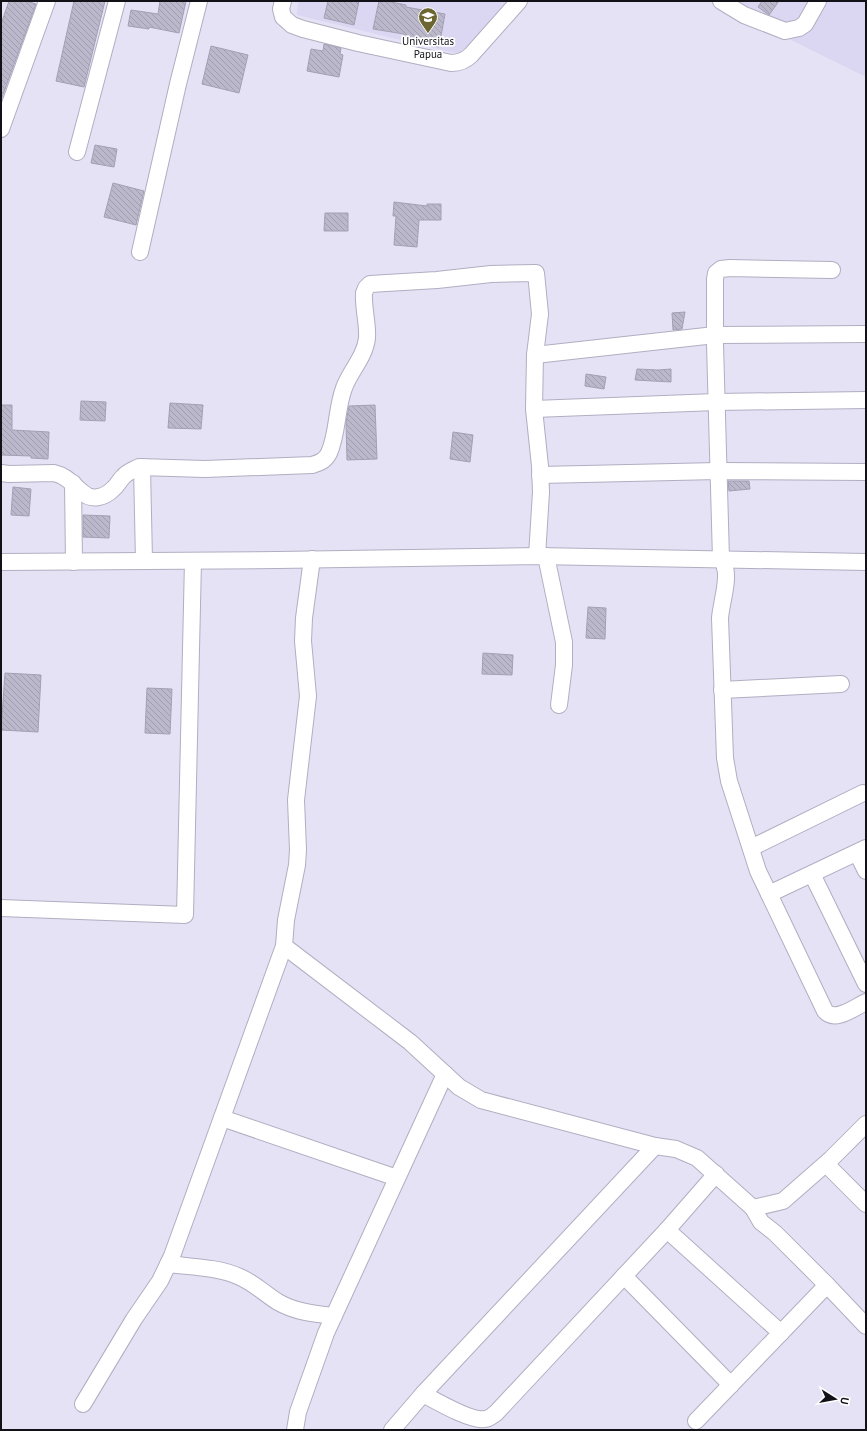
<svg xmlns="http://www.w3.org/2000/svg" width="867" height="1431" viewBox="0 0 867 1431" font-family="'PT Sans',sans-serif">
<defs>
<pattern id="building-back-hatch" width="6" height="6" patternUnits="userSpaceOnUse"><rect width="6" height="6" fill="#bcb8cc"/><path d="M-1 5l2 2M0 0l6 6M5-1l2 2" fill="none" stroke="#a19dae"/></pattern>
</defs>
<rect width="100%" height="100%" fill="#e6e2f6"/>
<!-- built -->
<g fill="#dbd6f1">
<polygon points="298,1 510,1 459,54 297,15"/>
<polygon points="720,1 866,1 866,77 791,40"/>
</g>
<!-- building -->
<g fill="url(#building-back-hatch)" stroke="#a4a0b3">
<polygon points="9,1 26,1 36,4 1,100 1,24"/>
<polygon points="74,1 105,1 84,87 56,81"/>
<polygon points="160,1 186,1 179,33 149,27 149,29 128,26 131,10 158,14"/>
<polygon points="328,1 359,1 354,25 324,18"/>
<polygon points="379,1 386,1 406,5 406,7 445,14 439,47 403,38 404,34 373,29"/>
<polygon points="762,1 779,1 769,15 758,7"/>
<polygon points="324,44 341,48 340,54 343,55 339,77 307,71 311,49 323,51"/>
<polygon points="211,46 248,55 239,93 202,84"/>
<polygon points="95,145 117,149 114,167 91,163"/>
<polygon points="113,183 144,191 136,225 104,217"/>
<polygon points="394,202 427,206 427,204 441,204 441,220 419,220 417,247 394,245 396,216 393,216"/>
<polygon points="325,213 348,213 348,231 324,231"/>
<polygon points="685,312 682,329 673,330 672,313"/>
<polygon points="637,369 658,370 671,369 671,382 635,380"/>
<polygon points="586,374 606,377 604,389 585,386"/>
<polygon points="81,401 106,402 105,421 80,420"/>
<polygon points="170,403 203,405 201,429 168,428"/>
<polygon points="1,405 12,405 12,430 49,432 48,459 31,458 31,456 1,455"/>
<polygon points="375,405 377,459 347,460 346,422 349,406"/>
<polygon points="453,432 473,435 470,462 450,459"/>
<polygon points="728,481 749,481 750,489 729,491"/>
<polygon points="13,487 31,489 29,516 11,515"/>
<polygon points="83,515 110,516 109,538 83,537"/>
<polygon points="588,607 606,608 605,639 586,638"/>
<polygon points="483,653 513,655 512,675 482,674"/>
<polygon points="5,673 41,675 38,732 1,730"/>
<polygon points="147,688 172,689 170,734 145,733"/>
</g>
<g fill="none" stroke-linecap="round" stroke-linejoin="round">
<!-- minor casing -->
<g stroke="#b1aec1" stroke-width="18">
<g id="minor">
<path d="M283,1L281,9L283,17L292,25L303,29L358,43L451,63C459,63 465,61 471,55L519,1"/>
<polyline points="721,1 744,15 785,31 799,28 805,24 818,1"/>
<polyline points="1,129 47,1"/>
<polyline points="77,152 117,1"/>
<polyline points="140,252 178,84 199,1"/>
<path d="M832,270L730,268L721,269L716,273L715,279V344L721,559C723,562 725,565 725,568C729,579 721,605 720,618L725,758L729,781L758,871L825,1011C835,1023 855,1007 866,1002"/>
<polyline points="535,355 715,335 866,334"/>
<polyline points="534,409 716,402 866,400"/>
<polyline points="142,467 144,561"/>
<path d="M1,473L9,474L54,473C67,476 72,484 82,492C91,501 104,498 113,489C117,486 119,481 123,477C127,472 133,470 139,467L205,469L312,465C319,463 325,461 329,453C338,433 336,409 344,388C350,371 365,357 367,338C368,323 363,308 364,293L366,288L370,284L437,280L491,274L536,273L540,314L535,355L534,409L540,466L541,492L537,556"/>
<polyline points="540,475 718,471 866,472"/>
<polyline points="73,483 74,562"/>
<polyline points="546,556 564,642 564,665 559,705"/>
<polyline points="312,559 304,618 303,641 308,696 296,800 298,850 297,865 286,920 284,946 410,1042 459,1087 481,1100 655,1146 676,1149 697,1158 753,1208 783,1201 831,1159 866,1124"/>
<polyline points="1,562 278,560 537,556 866,562"/>
<polyline points="722,690 841,684"/>
<polyline points="751,848 863,793"/>
<polyline points="857,853 866,871"/>
<polyline points="812,874 866,984"/>
<polyline points="769,894 866,848"/>
<polyline points="1,908 185,915 193,561"/>
<polyline points="222,1118 397,1178"/>
<polyline points="826,1164 866,1204"/>
<polyline points="753,1208 761,1222 775,1233 827,1285 866,1326"/>
<polyline points="667,1230 781,1333"/>
<path d="M168,1264C191,1267 218,1267 240,1277C254,1283 265,1294 278,1302C295,1312 315,1314 334,1316"/>
<polyline points="624,1276 731,1385"/>
<path d="M423,1394C436,1401 472,1422 485,1419C489,1419 493,1415 496,1413L667,1230L716,1174"/>
<polyline points="83,1404 134,1319 160,1281 172,1256 284,946"/>
<polyline points="696,1421 827,1285"/>
<polyline points="295,1430 298,1412 326,1333 445,1074"/>
<polyline points="392,1430 423,1394 655,1146"/>
</g>
</g>
<!-- minor -->
<use href="#minor" stroke="#fff" stroke-width="16"/>
</g>
<!-- icons -->
<defs>
<g id="university-pin" transform="scale(1)"><path d="M0 17L-7.5 6A9.5 9.5 0 1 1 7.5 6Z" fill="#6b6632" stroke="#fff"/><path d="M0-5L7-2L0 1L-7-2ZM-4 1L0 2.5L4 1V4Q0 6-4 4Z" fill="#fff"/></g>
</defs>
<g fill-rule="evenodd">
<use href="#university-pin" x="428" y="17"/>
</g>
<g text-anchor="middle" dominant-baseline="central" stroke-width="3.5" stroke-linejoin="round" paint-order="stroke">
<!-- poi labels -->
<g font-size="11" fill="#121117" stroke="#fff">
<text x="428" y="41">Universitas<tspan x="428" dy="13">Papua</tspan></text>
</g>
</g>
<!-- border -->
<rect width="867" height="1431" fill="none" stroke="#121117" stroke-width="4"/>
<!-- north arrow -->
<g transform="translate(835 1399) rotate(101)" stroke="#ffffff" stroke-width="3" paint-order="stroke">
<path d="M0-3L7 15L0 10L-7 15Z" fill="#121117"/>
<text y="-6" font-size="11" font-weight="bold" text-anchor="middle" fill="#121117">U</text>
</g>
</svg>
